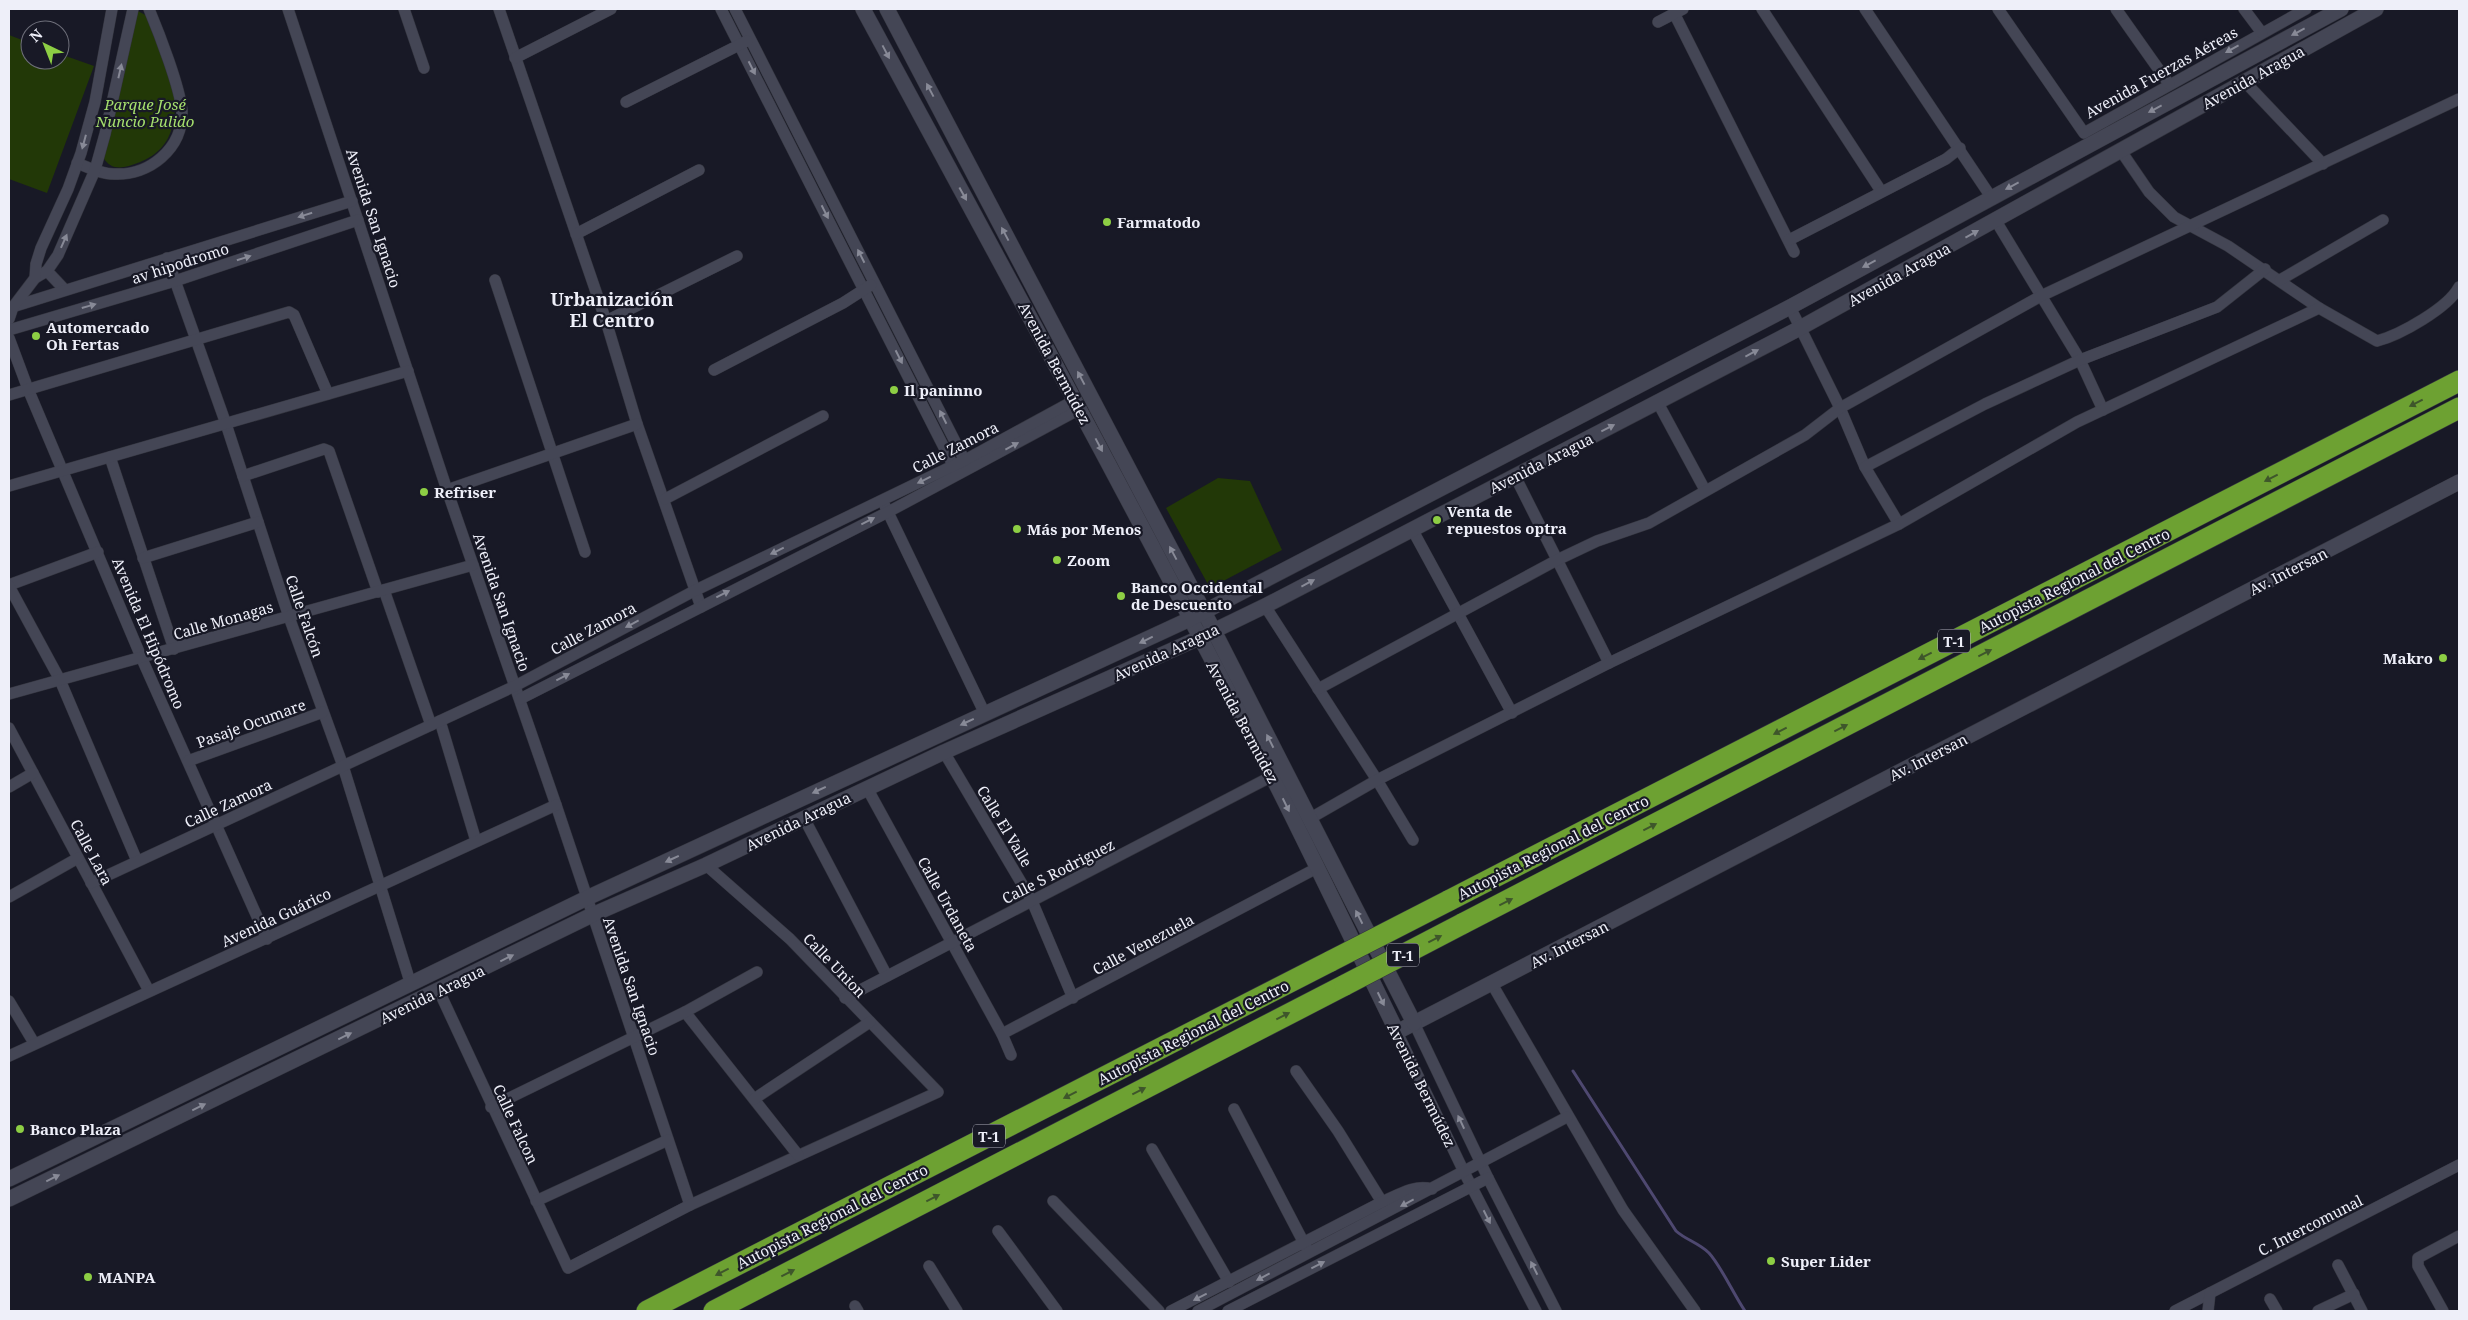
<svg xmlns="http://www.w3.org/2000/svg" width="2468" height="1320" viewBox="0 0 2468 1320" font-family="'Noto Serif',serif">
<rect width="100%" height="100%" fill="#181926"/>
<!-- green -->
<g fill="#223807">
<path d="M138,11L147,16C158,54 185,90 171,131C164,151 149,160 129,166C118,169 109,168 103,157Z"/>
<polygon points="9,35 30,43 30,60 60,60 60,54 94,66 47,193 9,179"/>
<polygon points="1218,478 1250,481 1282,550 1210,588 1166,508"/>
</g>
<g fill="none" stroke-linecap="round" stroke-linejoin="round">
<!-- stream -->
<path stroke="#4e4870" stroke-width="3" d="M1573,1071L1676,1231C1686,1240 1699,1243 1709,1253C1721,1266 1734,1295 1745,1311"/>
<!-- minor casing -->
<g stroke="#33343e" stroke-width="12">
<g id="minor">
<polyline points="288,9 447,490 556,805 690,1205"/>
<polyline points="404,9 424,68"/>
<polyline points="499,9 606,321 637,424 701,607"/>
<polyline points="721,9 956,471"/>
<polyline points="735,9 968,467"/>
<polyline points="1762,9 1881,191"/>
<polyline points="1865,9 1991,197"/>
<polyline points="1998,9 2084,133 2306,9"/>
<polyline points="2116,9 2169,84"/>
<polyline points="2244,9 2262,33"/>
<polyline points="1674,13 1794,252"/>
<polyline points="1658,22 1683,9"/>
<polyline points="515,58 611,9"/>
<polyline points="2245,82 2323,164"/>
<polyline points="626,102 747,41"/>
<path d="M2121,151L2149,192L2174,217L2228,246L2319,308L2377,341C2400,335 2448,308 2459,287"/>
<path d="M77,163C89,168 101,174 114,174C149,176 183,149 182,111C180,87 159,33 149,9"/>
<polyline points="1996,221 2080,360 2103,410"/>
<polyline points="576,234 699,170"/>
<polyline points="1789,240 1946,159 1960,148"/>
<polyline points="167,258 226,424 289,617 343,766 411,985"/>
<polyline points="47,271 65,290"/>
<polyline points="35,278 47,271 58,255 95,170 105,134 133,9"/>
<polyline points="495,280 585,552"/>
<polyline points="2280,280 2383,220"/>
<polyline points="1790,307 1840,408 1865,467 1899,524"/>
<polyline points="9,308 352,201"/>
<polyline points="9,319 13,307 35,278 36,264 41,248 68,189 81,153 95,102 112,9"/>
<polyline points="606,321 737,256"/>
<polyline points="9,330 175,281 358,220"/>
<polyline points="9,338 28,389 142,659 267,939"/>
<polyline points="714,370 843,303 871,285"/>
<polyline points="9,395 289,312 294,315 328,394"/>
<polyline points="1658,403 1705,490"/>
<polyline points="110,457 174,649"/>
<polyline points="1865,467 1985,404 2080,360 2217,307 2265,269"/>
<polyline points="243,476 324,449 329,451 378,592"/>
<polyline points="1515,476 1609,663"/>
<polyline points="9,486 408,371"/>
<polyline points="447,490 637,424"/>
<polyline points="665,499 823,416"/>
<polyline points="885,506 985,714"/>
<polyline points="1412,529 1512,713"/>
<polyline points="143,558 258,522"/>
<polyline points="9,585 98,552"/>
<polyline points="9,586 60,680 137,861"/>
<polyline points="384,590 431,725"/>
<polyline points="1265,606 1377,780 1413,840"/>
<polyline points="1318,689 1557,560 1597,541 1649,523 1805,435 1840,408 2041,296 2459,99"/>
<polyline points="9,694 473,565"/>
<polyline points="520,699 888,512 1080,409"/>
<polyline points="440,721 476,841"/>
<polyline points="9,728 149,991"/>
<polyline points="944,752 1032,901 1073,998"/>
<polyline points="188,761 323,712"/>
<polyline points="9,787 33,773"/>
<polyline points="867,788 1002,1034"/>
<polyline points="804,818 887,976"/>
<polyline points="1309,819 1377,780 1609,663 1899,524 2077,422 2319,308"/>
<polyline points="91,883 515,686 694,591 965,460 1075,400"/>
<polyline points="9,897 78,858"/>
<polyline points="1492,984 1623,1210 1695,1311"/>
<polyline points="439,991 568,1268 690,1205 938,1092 790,939 706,865"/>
<polyline points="845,998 1278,773"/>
<polyline points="9,1001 34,1043"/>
<polyline points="685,1012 798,1155"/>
<polyline points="1414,1023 1488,1178 1556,1311"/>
<polyline points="1397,1032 1464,1172 1536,1311"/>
<polyline points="1011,1055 1002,1034 1317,868"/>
<polyline points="9,1056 556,805"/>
<polyline points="1296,1071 1338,1131 1382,1202"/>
<polyline points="754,1099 870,1022"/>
<polyline points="491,1107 685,1012 757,972"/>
<polyline points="1234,1109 1306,1247"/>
<polyline points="1152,1149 1229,1282"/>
<polyline points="536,1201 668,1140"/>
<polyline points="1053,1201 1159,1311"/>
<polyline points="998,1231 1057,1311"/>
<polyline points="2338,1265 2362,1311"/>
<polyline points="929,1266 957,1311"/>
<polyline points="2270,1299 2277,1311"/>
<polyline points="855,1306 858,1311"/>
<path d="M1171,1311L1382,1202C1398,1195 1414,1184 1432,1189"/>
<polyline points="1198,1311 1567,1117"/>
<polyline points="1228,1311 1488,1178"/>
<polyline points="2175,1311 2459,1165"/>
<polyline points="2208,1311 2210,1293"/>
<polyline points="2318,1311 2354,1294"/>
<polyline points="2443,1311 2418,1266 2418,1258 2459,1236"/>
</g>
</g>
<!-- tertiary casing -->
<g stroke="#33343e" stroke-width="16">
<g id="tertiary">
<path d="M863,9C1001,264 1140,518 1272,776C1315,861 1355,946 1397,1032L2459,482"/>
<polyline points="887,9 1214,631 1414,1023"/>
<polyline points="9,1179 587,898 1190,619 1790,307 2341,9"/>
<polyline points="9,1199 592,915 706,865 944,752 1199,638 1265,606 1800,328 2376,9"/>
</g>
</g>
<!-- motorway casing -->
<g stroke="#33343e" stroke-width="22">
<g id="motorway">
<polyline points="1448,901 2459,381"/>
<polyline points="1462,924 2459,408"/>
<polyline points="647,1311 1331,961"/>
<polyline points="714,1311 1345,985"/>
</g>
</g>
<!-- minor -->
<use href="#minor" stroke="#444655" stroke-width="11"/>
<!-- tertiary -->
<use href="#tertiary" stroke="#444655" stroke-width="15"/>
<!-- motorway -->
<use href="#motorway" stroke="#6da132" stroke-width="21"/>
<!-- motorway-bridge casing -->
<g stroke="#33343e" stroke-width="22" stroke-linecap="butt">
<g id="motorway-bridge">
<polyline points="1331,961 1448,901"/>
<polyline points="1345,985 1462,924"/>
</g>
</g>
<!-- motorway-bridge -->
<use href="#motorway-bridge" stroke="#6da132" stroke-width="21"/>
</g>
<!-- one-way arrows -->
<defs><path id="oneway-solid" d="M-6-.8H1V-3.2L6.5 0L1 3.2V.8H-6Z" transform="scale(1.25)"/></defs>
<g fill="#888a97">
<use href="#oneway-solid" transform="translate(2298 32) rotate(152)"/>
<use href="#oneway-solid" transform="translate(2232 49) rotate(151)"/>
<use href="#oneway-solid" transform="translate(886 52) rotate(62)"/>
<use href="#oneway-solid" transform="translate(752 68) rotate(63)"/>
<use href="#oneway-solid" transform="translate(120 71) rotate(-77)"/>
<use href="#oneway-solid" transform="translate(930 90) rotate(-118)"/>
<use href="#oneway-solid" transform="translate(2155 109) rotate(152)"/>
<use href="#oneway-solid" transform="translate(84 142) rotate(105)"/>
<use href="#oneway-solid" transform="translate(2012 186) rotate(152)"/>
<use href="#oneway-solid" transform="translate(963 194) rotate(61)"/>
<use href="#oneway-solid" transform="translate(825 212) rotate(63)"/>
<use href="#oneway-solid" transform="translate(305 215) rotate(163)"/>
<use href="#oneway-solid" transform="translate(1005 234) rotate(-118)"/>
<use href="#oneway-solid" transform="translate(1972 234) rotate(-29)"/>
<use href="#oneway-solid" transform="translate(64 241) rotate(-66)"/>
<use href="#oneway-solid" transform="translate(861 256) rotate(-117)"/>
<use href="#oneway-solid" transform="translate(244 258) rotate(-18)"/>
<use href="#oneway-solid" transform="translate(1869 264) rotate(152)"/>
<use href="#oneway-solid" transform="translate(89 306) rotate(-16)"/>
<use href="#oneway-solid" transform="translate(1752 353) rotate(-28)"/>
<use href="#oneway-solid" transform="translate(899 357) rotate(63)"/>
<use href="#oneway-solid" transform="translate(1081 378) rotate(-118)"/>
<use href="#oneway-solid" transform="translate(943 417) rotate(-117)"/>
<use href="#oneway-solid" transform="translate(1608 428) rotate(-27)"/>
<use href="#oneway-solid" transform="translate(1099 445) rotate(62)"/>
<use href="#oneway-solid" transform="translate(1012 446) rotate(-28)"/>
<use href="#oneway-solid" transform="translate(924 480) rotate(154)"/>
<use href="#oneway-solid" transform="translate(868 521) rotate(-27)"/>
<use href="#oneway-solid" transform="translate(777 551) rotate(154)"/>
<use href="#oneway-solid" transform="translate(1173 553) rotate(-118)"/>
<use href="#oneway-solid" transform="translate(1308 583) rotate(-28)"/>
<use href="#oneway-solid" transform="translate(723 594) rotate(-27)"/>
<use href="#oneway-solid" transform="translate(632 624) rotate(152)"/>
<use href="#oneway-solid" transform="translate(1146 640) rotate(154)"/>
<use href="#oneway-solid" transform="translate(563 677) rotate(-27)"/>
<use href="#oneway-solid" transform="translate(967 722) rotate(155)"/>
<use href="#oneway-solid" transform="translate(1270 741) rotate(-117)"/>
<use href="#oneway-solid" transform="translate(819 790) rotate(155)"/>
<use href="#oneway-solid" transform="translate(1286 805) rotate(64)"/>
<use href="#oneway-solid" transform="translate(672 859) rotate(155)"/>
<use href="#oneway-solid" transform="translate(1359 917) rotate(-117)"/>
<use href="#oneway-solid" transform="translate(507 958) rotate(-26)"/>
<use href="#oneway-solid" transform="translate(1381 999) rotate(64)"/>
<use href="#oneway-solid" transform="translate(345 1036) rotate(-26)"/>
<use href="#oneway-solid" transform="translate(199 1107) rotate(-26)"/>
<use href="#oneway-solid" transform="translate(1461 1122) rotate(-115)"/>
<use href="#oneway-solid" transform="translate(53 1178) rotate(-26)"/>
<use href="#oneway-solid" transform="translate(1407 1203) rotate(152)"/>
<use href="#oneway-solid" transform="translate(1487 1217) rotate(63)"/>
<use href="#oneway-solid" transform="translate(1318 1265) rotate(-27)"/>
<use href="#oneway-solid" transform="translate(1534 1268) rotate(-117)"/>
<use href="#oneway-solid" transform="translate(1263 1277) rotate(152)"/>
<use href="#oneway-solid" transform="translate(1200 1297) rotate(153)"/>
</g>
<g fill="#3e562b">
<use href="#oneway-solid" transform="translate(2416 403) rotate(153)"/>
<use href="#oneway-solid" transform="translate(2271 478) rotate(153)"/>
<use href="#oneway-solid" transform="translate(1985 653) rotate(-27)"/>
<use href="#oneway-solid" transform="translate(1925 656) rotate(153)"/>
<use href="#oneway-solid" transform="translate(1841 728) rotate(-27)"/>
<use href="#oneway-solid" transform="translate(1780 731) rotate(153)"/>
<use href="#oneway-solid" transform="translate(1650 827) rotate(-27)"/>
<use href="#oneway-solid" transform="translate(1506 902) rotate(-27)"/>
<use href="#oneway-solid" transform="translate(1435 939) rotate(-27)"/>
<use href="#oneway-solid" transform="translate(1283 1016) rotate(-27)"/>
<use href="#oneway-solid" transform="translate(1139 1091) rotate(-27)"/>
<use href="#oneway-solid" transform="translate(1070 1095) rotate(153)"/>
<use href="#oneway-solid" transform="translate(933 1198) rotate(-27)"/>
<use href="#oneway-solid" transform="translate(722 1272) rotate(153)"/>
<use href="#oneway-solid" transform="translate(788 1273) rotate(-27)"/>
</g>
<!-- markers -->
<g fill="#8dce44" stroke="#181926" stroke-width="2">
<circle cx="1107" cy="222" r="5"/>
<circle cx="36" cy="336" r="5"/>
<circle cx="894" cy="390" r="5"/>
<circle cx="424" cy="492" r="5"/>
<circle cx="1437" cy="520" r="5"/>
<circle cx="1017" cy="529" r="5"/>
<circle cx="1057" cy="560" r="5"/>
<circle cx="1121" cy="596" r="5"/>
<circle cx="2443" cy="658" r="5"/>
<circle cx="20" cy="1129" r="5"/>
<circle cx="1771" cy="1261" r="5"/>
<circle cx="88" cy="1277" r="5"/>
</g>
<g text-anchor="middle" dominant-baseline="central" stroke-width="4.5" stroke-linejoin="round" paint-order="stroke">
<!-- shield labels -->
<g fill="#181926" stroke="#aeafba" stroke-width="1">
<rect x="1938" y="629.5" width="32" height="23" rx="4"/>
<rect x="1387" y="943.5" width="32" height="23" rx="4"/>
<rect x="973" y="1124.5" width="32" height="23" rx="4"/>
</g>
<g font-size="14" font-weight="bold" fill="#eeeff9">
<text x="1954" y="641">T-1</text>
<text x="1403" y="955">T-1</text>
<text x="989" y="1136">T-1</text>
</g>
<!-- street labels -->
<g font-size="15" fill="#eeeff9" stroke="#181926">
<text transform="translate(2161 72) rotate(-29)">Avenida Fuerzas Aéreas</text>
<text transform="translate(2253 77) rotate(-29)">Avenida Aragua</text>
<text transform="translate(374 218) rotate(72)">Avenida San Ignacio</text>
<text transform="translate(180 263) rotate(-18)">av hipodromo</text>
<text transform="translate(1899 274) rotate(-29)">Avenida Aragua</text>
<text transform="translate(1055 363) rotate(62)">Avenida Bermúdez</text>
<text transform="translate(955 447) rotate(-27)">Calle Zamora</text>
<text transform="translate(1541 463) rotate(-27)">Avenida Aragua</text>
<text transform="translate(2288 571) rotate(-27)">Av. Intersan</text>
<text transform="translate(2074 580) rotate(-27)">Autopista Regional del Centro</text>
<text transform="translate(502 602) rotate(71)">Avenida San Ignacio</text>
<text transform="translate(305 616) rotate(71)">Calle Falcón</text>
<text transform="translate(223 620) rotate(-16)">Calle Monagas</text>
<text transform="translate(593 628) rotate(-28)">Calle Zamora</text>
<text transform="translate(149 633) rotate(67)">Avenida El Hipódromo</text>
<text transform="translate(1166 652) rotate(-25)">Avenida Aragua</text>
<text transform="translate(1243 722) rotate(62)">Avenida Bermúdez</text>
<text transform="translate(251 723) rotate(-20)">Pasaje Ocumare</text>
<text transform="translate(1928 757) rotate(-27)">Av. Intersan</text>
<text transform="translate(228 803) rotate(-25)">Calle Zamora</text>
<text transform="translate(798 821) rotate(-26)">Avenida Aragua</text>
<text transform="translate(1005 826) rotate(59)">Calle El Valle</text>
<text transform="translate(1553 847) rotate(-27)">Autopista Regional del Centro</text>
<text transform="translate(92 852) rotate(62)">Calle Lara</text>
<text transform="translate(1058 871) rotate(-27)">Calle S Rodriguez</text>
<text transform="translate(948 904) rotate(61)">Calle Urdaneta</text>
<text transform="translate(276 917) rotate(-25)">Avenida Guárico</text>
<text transform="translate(1143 944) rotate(-28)">Calle Venezuela</text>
<text transform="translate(1569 944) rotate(-27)">Av. Intersan</text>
<text transform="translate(835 965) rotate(46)">Calle Union</text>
<text transform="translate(632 986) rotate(71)">Avenida San Ignacio</text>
<text transform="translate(432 994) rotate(-26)">Avenida Aragua</text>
<text transform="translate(1193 1032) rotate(-27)">Autopista Regional del Centro</text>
<text transform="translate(1422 1085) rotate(64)">Avenida Bermúdez</text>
<text transform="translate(516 1124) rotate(65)">Calle Falcon</text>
<text transform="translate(832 1216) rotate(-27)">Autopista Regional del Centro</text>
<text transform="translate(2310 1225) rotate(-27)">C. Intercomunal</text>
</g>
<!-- park labels -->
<g font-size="15" font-style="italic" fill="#a5df6d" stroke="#181926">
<text x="145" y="104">Parque José<tspan x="145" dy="17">Nuncio Pulido</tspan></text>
</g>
<!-- poi labels -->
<g font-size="15" font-weight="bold" fill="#eeeff9" stroke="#181926" text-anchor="start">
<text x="1117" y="222">Farmatodo</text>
<text x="46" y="327">Automercado<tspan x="46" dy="17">Oh Fertas</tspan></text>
<text x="904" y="390">Il paninno</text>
<text x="434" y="492">Refriser</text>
<text x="1447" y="511">Venta de<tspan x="1447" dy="17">repuestos optra</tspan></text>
<text x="1027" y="529">Más por Menos</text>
<text x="1067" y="560">Zoom</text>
<text x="1131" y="587">Banco Occidental<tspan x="1131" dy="17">de Descuento</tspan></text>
<text x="2433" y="658" text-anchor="end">Makro</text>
<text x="30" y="1129">Banco Plaza</text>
<text x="1781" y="1261">Super Lider</text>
<text x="98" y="1277">MANPA</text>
</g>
<!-- quarter labels -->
<g font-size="18" font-weight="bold" fill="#eeeff9" stroke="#181926">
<text x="612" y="299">Urbanización<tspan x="612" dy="21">El Centro</tspan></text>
</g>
</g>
<!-- border -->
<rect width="2468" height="1320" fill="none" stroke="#eeeff9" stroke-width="20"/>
<!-- north arrow -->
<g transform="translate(45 45) rotate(317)"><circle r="24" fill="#181926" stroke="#6e6f7a"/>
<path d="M0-4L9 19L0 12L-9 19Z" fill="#8dce44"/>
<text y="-8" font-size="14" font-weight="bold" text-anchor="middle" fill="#eeeff9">N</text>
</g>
</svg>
